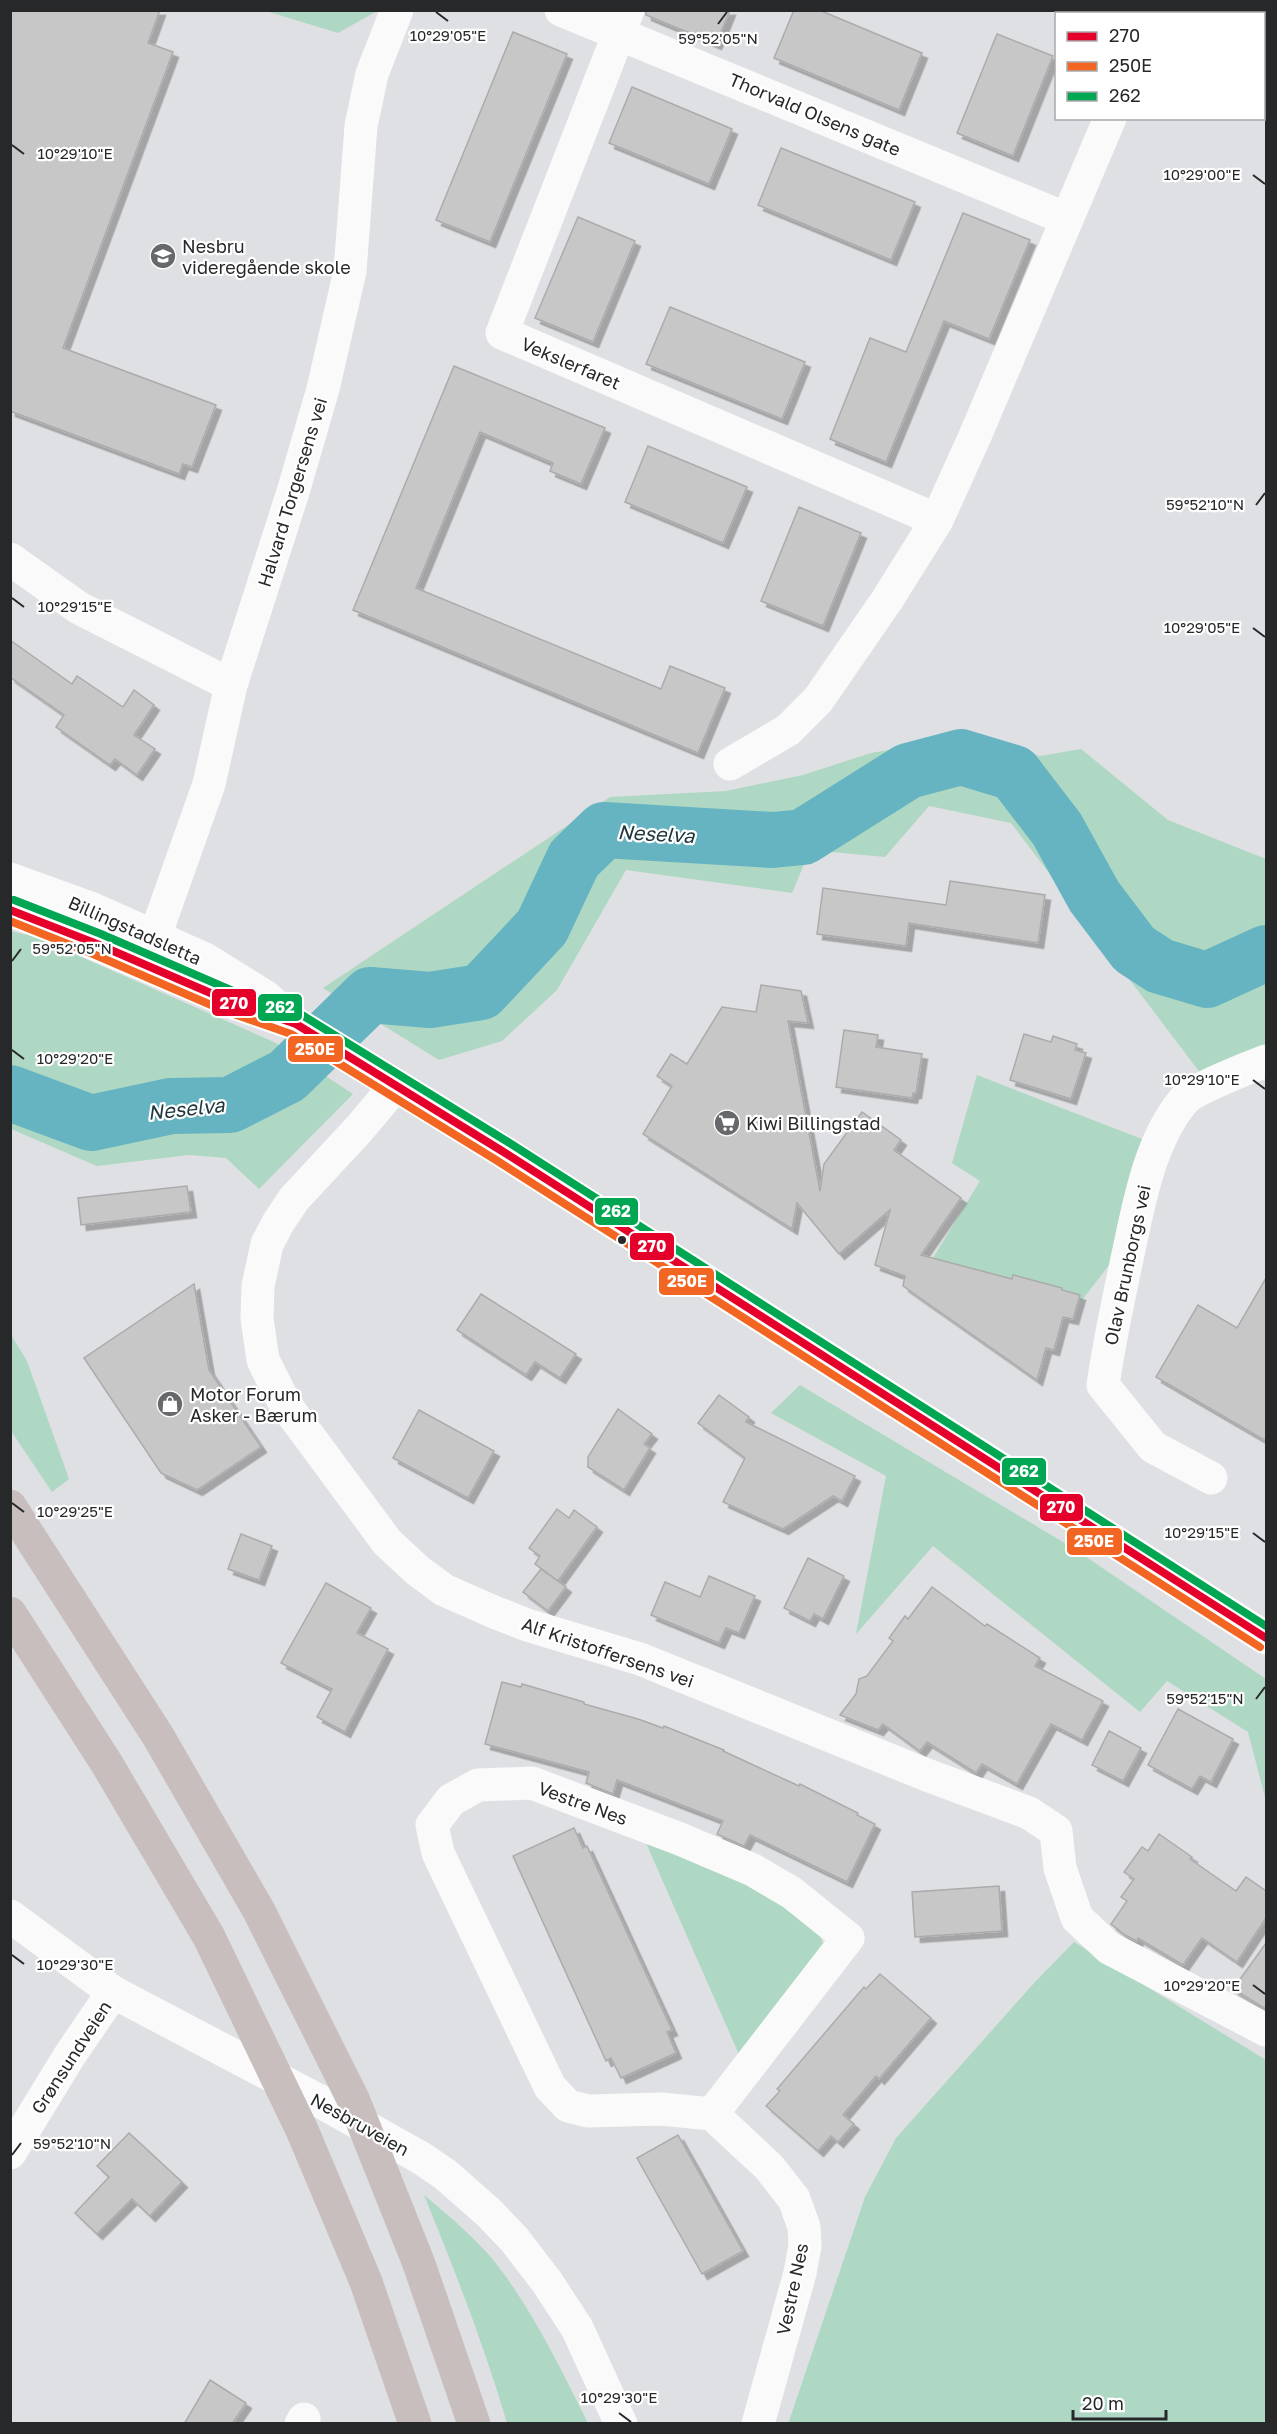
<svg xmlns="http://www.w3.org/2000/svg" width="1277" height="2434" viewBox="0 0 1277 2434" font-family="'Golos Text',sans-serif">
<defs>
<filter id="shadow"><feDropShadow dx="5.5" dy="5.5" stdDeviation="0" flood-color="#0004"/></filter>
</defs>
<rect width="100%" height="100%" fill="#dfe0e3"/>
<!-- green -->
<g fill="#aed8c3">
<polygon points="266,11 377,11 338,33"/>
<polygon points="978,735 1040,756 1081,749 1168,820 1266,859 1266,1053 1201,1074 1011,823 929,806 885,857 810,850 792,893 626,870 557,990 502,1041 439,1060 323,988 610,797 726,791 803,775 871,753"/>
<polygon points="11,931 36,937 274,1042 353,1094 259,1189 226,1158 189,1155 97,1166 11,1129"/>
<polygon points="977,1075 1147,1141 1110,1264 1082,1300 933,1258 980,1181 952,1163"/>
<polygon points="11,1335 27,1361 69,1479 52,1492 11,1431"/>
<polygon points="800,1385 1073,1548 1266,1679 1266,1801 1248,1732 1167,1681 1140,1712 933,1546 856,1634 886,1476 771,1413"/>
<polygon points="646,1843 769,1891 819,1933 824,1946 741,2059"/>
<polygon points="1074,1942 1266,2060 1266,2423 788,2424 865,2197 896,2138 1035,1982"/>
<path d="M424,2195C448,2215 474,2237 494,2261C533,2310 560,2368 588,2423H507C484,2345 455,2271 424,2195Z"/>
</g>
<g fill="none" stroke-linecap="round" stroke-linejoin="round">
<!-- river -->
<polyline stroke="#66b3c1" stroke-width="56" points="10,1093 91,1123 171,1106 230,1105 287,1076 370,995 430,1000 481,992 542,927 574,859 604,830 773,840 803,837 908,771 961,757 1014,773 1057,829 1094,896 1134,949 1160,966 1207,980 1266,953"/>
</g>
<!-- building -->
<g fill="#c7c7c8" stroke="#acabac" stroke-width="1.5" filter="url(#shadow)">
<polygon points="10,10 160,10 148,43 173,52 63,348 216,405 192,467 183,464 179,474 10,411"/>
<polygon points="646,10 730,10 716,44 646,15"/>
<polygon points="794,10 819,10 922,53 899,110 774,58"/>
<polygon points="513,32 567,54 490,242 436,220"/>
<polygon points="997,34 1053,56 1013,156 957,133"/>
<polygon points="632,87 732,129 709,184 609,143"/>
<polygon points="781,148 915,202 891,260 758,205"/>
<polygon points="963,213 1030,240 989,339 944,321 886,462 830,439 870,338 906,352"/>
<polygon points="578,217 635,241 593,342 535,318"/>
<polygon points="670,307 805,362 782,419 646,364"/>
<polygon points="454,366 605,428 581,484 550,471 553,463 480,432 416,588 661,689 670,666 725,688 698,753 353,610"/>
<polygon points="648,446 747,487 723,543 625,502"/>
<polygon points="799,507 861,533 823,626 761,601"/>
<polygon points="10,640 72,684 77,676 123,707 134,690 154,705 134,735 155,749 137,775 115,759 110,765 56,727 64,715 10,677"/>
<polygon points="950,881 1045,895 1038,943 909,923 906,946 817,934 823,888 946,905"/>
<polygon points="761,985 801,991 808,1023 788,1021 820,1191 824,1164 862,1112 901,1140 894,1150 961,1198 921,1255 1012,1279 1013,1275 1062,1288 1062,1290 1080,1295 1073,1319 1063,1317 1054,1350 1046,1348 1037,1380 903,1286 905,1276 875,1265 890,1210 839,1254 797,1203 792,1229 643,1134 672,1086 657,1076 671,1054 687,1064 722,1007 756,1012"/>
<polygon points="844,1030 878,1035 876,1047 922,1054 916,1093 913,1093 912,1098 836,1087"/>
<polygon points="1024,1034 1051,1042 1053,1036 1077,1044 1075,1050 1086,1053 1071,1099 1010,1080"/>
<polygon points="187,1186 191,1212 81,1225 78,1198"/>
<polygon points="1266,1278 1266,1441 1156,1377 1198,1305 1237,1328"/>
<polygon points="194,1284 209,1370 261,1447 197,1490 161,1473 84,1358"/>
<polygon points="481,1294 576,1354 560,1378 535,1362 526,1375 457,1330"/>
<polygon points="719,1395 749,1417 746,1422 855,1476 842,1501 833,1496 783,1529 723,1502 745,1458 698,1423"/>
<polygon points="618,1409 652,1434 644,1444 650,1448 624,1490 588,1467 588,1457"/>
<polygon points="419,1410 494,1451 468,1498 393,1458"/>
<polygon points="557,1509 569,1518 574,1510 597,1527 558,1581 535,1564 540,1556 529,1548"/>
<polygon points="241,1534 272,1546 259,1580 228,1569"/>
<polygon points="808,1558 844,1576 823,1619 814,1614 810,1621 784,1608"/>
<polygon points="541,1569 566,1587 548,1611 523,1592"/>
<polygon points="709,1576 755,1596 739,1633 726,1628 719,1643 651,1615 665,1582 700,1597"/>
<polygon points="326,1583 371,1608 357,1633 388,1649 345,1732 317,1717 332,1689 281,1663"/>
<polygon points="932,1587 985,1626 987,1624 1040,1658 1035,1666 1103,1701 1082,1740 1051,1724 1017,1784 982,1764 976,1773 927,1742 920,1751 883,1724 878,1730 840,1715 856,1694 859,1679 867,1676 893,1641 889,1638 905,1616 908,1619"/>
<polygon points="502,1682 521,1687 522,1684 584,1702 584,1704 638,1719 663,1728 664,1726 724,1750 723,1751 799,1786 800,1784 858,1813 857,1815 875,1824 847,1882 750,1835 744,1846 717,1834 723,1821 617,1780 613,1794 586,1783 589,1772 485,1744"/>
<polygon points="1178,1709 1233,1739 1211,1782 1200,1776 1192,1789 1148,1765"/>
<polygon points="1109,1731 1141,1748 1123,1781 1092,1765"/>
<polygon points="574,1828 583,1848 587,1846 672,2030 667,2032 676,2053 621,2078 611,2058 606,2061 513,1856"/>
<polygon points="1159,1834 1192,1857 1190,1859 1236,1891 1246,1877 1266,1891 1266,1918 1237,1962 1202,1938 1183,1965 1138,1938 1137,1941 1125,1935 1111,1924 1127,1901 1121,1897 1134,1879 1124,1872 1142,1847 1148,1851"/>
<polygon points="999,1886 1002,1931 915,1937 912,1892"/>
<polygon points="1266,1943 1266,2009 1233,1989"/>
<polygon points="880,1974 931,2018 879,2079 876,2076 843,2115 854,2124 838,2142 831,2136 818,2151 766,2106 780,2091 777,2089 864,1987 866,1989"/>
<polygon points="129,2133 182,2182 150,2216 132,2199 97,2234 75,2213 109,2177 97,2166"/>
<polygon points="678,2135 743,2251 702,2274 637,2158"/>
<polygon points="210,2380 246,2403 232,2424 184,2424"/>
</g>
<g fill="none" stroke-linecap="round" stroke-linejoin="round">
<!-- street -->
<g stroke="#fafafb" stroke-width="33">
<polyline points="561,10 1067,219"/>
<polyline points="628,10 502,333 937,520"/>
<polyline points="1153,14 1154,10"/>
<polyline points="10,559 79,608 231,685"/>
<polyline points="730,764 788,730 818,700 887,600 937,520 975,436 1110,118"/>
<polyline points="144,961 155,936 209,784 231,685 293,492 323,389 350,271 361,126 372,74 397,10"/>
<polyline points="396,1085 359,1129 294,1199 278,1223 267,1244 258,1286 257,1318 263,1360 285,1404 387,1542 417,1570 444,1590 494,1612 527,1625 640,1659 927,1775 1029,1813 1056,1831 1060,1868 1077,1918 1109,1948 1266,2030"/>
<path d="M1211,1478L1153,1447L1103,1385C1109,1343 1118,1301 1127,1259C1138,1208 1149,1141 1184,1100C1194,1089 1250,1067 1266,1061"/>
<polyline points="712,2114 848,1938 792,1893 753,1870 680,1839 532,1783 478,1785 451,1800 432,1825 438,1853 550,2087 568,2106 588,2111 661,2109 712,2114 769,2167 794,2199 804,2227 805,2246 800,2273 758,2424"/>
<polyline points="10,2153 70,2055 113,1992"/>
<polyline points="301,2424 304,2419"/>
</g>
<!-- secondary -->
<g stroke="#fafafb" stroke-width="33">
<polyline points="10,879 93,909 205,959 266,997 296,1024 502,1151 1266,1638"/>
<path d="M10,910C96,942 179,983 266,1013"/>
<polyline points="10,1916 113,1992 316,2099 421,2158 446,2175 488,2212 514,2239 547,2282 577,2328 621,2424"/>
</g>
<!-- highway -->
<g stroke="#c8bebe" stroke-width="33">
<polyline points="10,1506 158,1736 259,1911 354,2101 419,2264 474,2424"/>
<polyline points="10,1613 107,1764 209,1937 302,2130 366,2282 415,2424"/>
</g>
<!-- bus-1 casing -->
<g stroke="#fff" stroke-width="12">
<polyline id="bus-1" points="10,910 97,944 229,1001 296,1024 502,1151 1266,1638"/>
</g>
<!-- bus-2 casing -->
<g stroke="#fff" stroke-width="12">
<polyline id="bus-2" points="10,921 93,954 225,1011 291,1034 496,1160 1260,1647"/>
</g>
<!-- bus-3 casing -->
<g stroke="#fff" stroke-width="12">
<polyline id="bus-3" points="14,900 101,934 233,991 302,1015 508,1142 1266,1626"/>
</g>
<!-- bus-1 -->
<use href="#bus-1" stroke="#e4002b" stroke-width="8"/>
<!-- bus-2 -->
<use href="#bus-2" stroke="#f26522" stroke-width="8"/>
<!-- bus-3 -->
<use href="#bus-3" stroke="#00a651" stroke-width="8"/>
</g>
<!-- ticks -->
<path fill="none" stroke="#27282a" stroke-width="2" d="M436,12L448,21M718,24L727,12M12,145L24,154M1253,175L1265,184M1256,505L1265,493M12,598L24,607M1253,628L1265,637M12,961L21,949M12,1050L24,1059M1253,1080L1265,1089M12,1503L24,1512M1253,1533L1265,1542M1256,1699L1265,1687M12,1955L24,1964M1253,1985L1265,1994M12,2155L21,2143M619,2413L631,2422"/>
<!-- icons -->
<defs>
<g id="school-disc" transform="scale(1.35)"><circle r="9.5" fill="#67686b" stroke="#fff"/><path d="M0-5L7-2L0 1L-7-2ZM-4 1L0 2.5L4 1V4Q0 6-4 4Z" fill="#fff"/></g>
<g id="supermarket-disc" transform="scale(1.35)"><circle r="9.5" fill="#67686b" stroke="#fff"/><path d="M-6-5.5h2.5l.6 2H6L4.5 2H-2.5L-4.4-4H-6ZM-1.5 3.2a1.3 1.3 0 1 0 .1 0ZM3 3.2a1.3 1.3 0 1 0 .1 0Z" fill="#fff"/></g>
<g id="shop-disc" transform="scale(1.35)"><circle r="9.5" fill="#67686b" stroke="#fff"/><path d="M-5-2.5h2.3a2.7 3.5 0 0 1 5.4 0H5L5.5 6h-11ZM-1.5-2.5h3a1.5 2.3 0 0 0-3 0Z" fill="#fff"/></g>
</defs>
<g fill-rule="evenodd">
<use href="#school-disc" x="163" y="256"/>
<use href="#supermarket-disc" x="727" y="1123"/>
<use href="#shop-disc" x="170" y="1404"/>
</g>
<!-- markers -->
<circle fill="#27282a" stroke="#fff" stroke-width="2" cx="622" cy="1240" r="5"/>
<g text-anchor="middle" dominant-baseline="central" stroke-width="4.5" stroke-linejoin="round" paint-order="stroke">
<!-- street labels -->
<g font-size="18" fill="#27282a" stroke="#fff">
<text transform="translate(815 114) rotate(23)">Thorvald Olsens gate</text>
<text transform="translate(571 363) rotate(23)">Vekslerfaret</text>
<text transform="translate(292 492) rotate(-73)">Halvard Torgersens vei</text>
<text transform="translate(135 930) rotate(24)">Billingstadsletta</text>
<text transform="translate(1127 1265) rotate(-78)">Olav Brunborgs vei</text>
<text transform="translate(608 1652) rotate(19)">Alf Kristoffersens vei</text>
<text transform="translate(583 1803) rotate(20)">Vestre Nes</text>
<text transform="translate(71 2057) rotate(-57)">Grønsundveien</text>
<text transform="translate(360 2124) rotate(29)">Nesbruveien</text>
<text transform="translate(792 2289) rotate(-78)">Vestre Nes</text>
</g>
<!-- poi labels -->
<g font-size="18" fill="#27282a" stroke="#fff" text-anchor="start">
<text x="182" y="246">Nesbru<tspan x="182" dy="21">videregående skole</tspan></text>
<text x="746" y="1123">Kiwi Billingstad</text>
<text x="190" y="1394">Motor Forum<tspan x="190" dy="21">Asker - Bærum</tspan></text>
</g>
<!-- water labels -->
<g font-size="20" font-style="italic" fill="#20383c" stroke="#fff">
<text transform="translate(656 833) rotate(3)">Neselva</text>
<text transform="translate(186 1108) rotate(-6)">Neselva</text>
</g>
</g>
<g font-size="15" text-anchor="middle" fill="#27282a" stroke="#fff" stroke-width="4.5" stroke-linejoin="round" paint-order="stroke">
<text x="448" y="41">10°29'05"E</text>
<text x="718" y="44">59°52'05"N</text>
<text x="75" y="159">10°29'10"E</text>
<text x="1202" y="180">10°29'00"E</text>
<text x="1205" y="510">59°52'10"N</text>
<text x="75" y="612">10°29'15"E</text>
<text x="1202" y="633">10°29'05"E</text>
<text x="72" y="954">59°52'05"N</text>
<text x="75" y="1064">10°29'20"E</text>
<text x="1202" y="1085">10°29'10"E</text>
<text x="75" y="1517">10°29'25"E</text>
<text x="1202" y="1538">10°29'15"E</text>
<text x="1205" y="1704">59°52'15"N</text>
<text x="75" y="1970">10°29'30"E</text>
<text x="1202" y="1991">10°29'20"E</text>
<text x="72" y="2149">59°52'10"N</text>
<text x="619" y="2403">10°29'30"E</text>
</g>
<g stroke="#fff" stroke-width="2">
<rect x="211" y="988" width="46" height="29" rx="6" fill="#e4002b"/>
<rect x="257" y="993" width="46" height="29" rx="6" fill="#00a651"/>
<rect x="287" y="1035" width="57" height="28" rx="6" fill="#f26522"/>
<rect x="594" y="1197" width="45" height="29" rx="6" fill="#00a651"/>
<rect x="629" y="1232" width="46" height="29" rx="6" fill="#e4002b"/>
<rect x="658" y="1267" width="57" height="29" rx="6" fill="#f26522"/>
<rect x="1001" y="1457" width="46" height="29" rx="6" fill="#00a651"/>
<rect x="1039" y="1493" width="45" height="29" rx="6" fill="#e4002b"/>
<rect x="1066" y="1527" width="57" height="29" rx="6" fill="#f26522"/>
</g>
<g font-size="16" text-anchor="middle" font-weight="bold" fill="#fff">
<text x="234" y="1009">270</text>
<text x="280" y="1013">262</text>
<text x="315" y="1055">250E</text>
<text x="616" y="1217">262</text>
<text x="652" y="1252">270</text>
<text x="687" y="1287">250E</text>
<text x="1024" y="1477">262</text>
<text x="1061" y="1513">270</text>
<text x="1094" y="1547">250E</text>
</g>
<!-- border -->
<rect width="1277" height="2434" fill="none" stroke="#27282a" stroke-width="24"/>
<!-- legend -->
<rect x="1055" y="12" width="210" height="108" fill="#ffffff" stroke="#a9a9aa" stroke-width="1.5"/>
<rect x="1067" y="32" width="30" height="9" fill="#e4002b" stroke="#a9a9aa" stroke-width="1.5"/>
<text x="1109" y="42" font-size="18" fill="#27282a">270</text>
<rect x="1067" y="62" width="30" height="9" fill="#f26522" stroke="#a9a9aa" stroke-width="1.5"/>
<text x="1109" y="72" font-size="18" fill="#27282a">250E</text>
<rect x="1067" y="92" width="30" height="9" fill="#00a651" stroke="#a9a9aa" stroke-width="1.5"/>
<text x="1109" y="102" font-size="18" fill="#27282a">262</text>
<!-- scale -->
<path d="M1073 2410v9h93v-9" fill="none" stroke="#27282a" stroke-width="3"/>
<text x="1082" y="2410" font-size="18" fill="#27282a" stroke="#ffffff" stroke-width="4.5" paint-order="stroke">20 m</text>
</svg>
